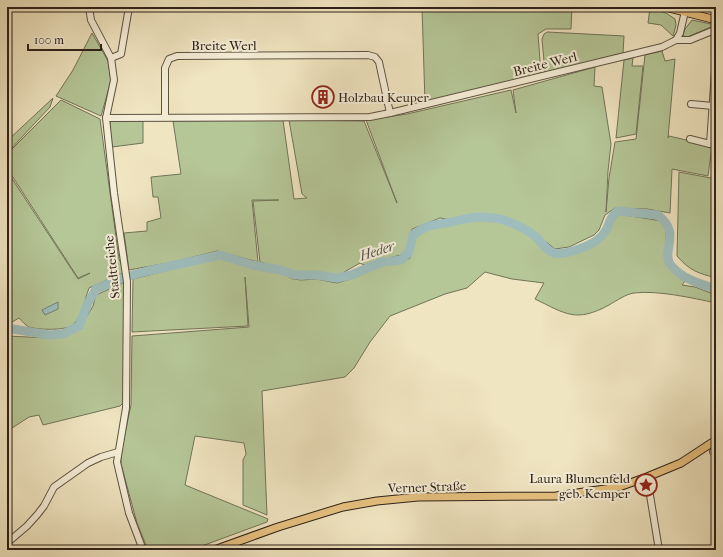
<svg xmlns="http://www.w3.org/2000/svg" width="723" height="557" viewBox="0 0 723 557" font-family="'IM FELL French Canon',serif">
<rect width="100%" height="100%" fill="#f0e5c1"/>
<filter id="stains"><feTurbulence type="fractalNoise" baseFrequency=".005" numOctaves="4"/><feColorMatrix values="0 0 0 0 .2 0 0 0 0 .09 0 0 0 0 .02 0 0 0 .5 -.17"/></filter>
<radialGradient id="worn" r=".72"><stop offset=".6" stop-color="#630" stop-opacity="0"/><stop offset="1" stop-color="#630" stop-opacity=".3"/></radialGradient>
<!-- green -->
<g fill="#b5c697" stroke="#707458">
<polygon points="422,7 572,7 571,29 546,29 538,34 541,74 425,103"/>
<polygon points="650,8 666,13 675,19 676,25 673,36 661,25 648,23"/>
<polygon points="692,20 716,25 716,34 714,29 711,27 685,38 683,35 685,29"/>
<polygon points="547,32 624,36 623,53 545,73 542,39 544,34"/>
<polygon points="92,33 108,61 111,81 101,116 56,96 73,70"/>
<path d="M662,51L665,61L675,59L668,138L669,136L712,146L708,176L672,169L670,213L647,209L615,208L605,215L599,230L594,235L569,247L555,249L546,242L550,248L546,251H545C559,263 596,248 606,235C610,230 612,223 613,217L618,214L662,221L666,229V264L685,281L682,285L695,287L716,295V303C693,298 657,290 634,293C626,294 616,301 609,305C576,323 566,314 535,299L544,283L512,279L485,272L467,288L445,294L390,316L370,342L354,368L345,377L262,391L267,515L243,505V460L246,454L244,443L195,436L185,485L268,519L267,522L191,550H148L137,523L121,464V453L131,405L132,336L249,327L245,277L248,326L132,332L133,279L220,257L234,261L250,268L280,273L293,279L301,280L316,279L337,283L354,278L383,265L403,262L410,258C411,252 412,242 415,237C423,225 452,226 465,222L440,218L412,229L407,248L401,255L384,259L364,265L360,263L339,275L318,272H297L260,262L253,201L279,200H252L258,262L217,251L173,262L129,270L124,233L147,231V222L161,218L158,197H153L151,177L181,174L173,121L283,120L294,199L307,198L302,194L289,120L364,121L397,203L366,120L407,114L511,90L516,113L513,90L595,67L594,86L602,87L611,144L608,171L606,212L609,178L615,142L636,139L645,55Z"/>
<polygon points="633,58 632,66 643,66 636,134 616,138 624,60"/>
<polygon points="53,98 50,107 7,153 7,141"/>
<path d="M61,100L100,119L119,259L125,272L89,288C85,299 82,315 74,324C68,331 38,330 29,327C25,325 22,321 19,318L7,325V171L78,279L90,273L78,278L7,168V154Z"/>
<polygon points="111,121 143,121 143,143 112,147 109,126"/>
<path d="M679,172L716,179V278C698,273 690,271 677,256Z"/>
<polygon points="125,282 124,402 120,406 43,425 39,415 29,417 9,430 7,429 7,336 49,338 64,337 80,328 93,306 96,295"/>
</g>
<!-- water -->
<polygon fill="#9ebdbc" stroke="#707f7a" points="58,302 58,309 45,315 42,310"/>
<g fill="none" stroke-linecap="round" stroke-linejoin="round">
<!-- river -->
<path stroke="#9ebdbc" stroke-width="9" d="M7,328L49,335L63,334L79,326L88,303L96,289L125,277L148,271L220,255L252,265L280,270L295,275H316L337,278L351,275L382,262L401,260L409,252L413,235C427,224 435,225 452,222C456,221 460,220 464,219C475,216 492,217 504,220C515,224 527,229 536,237C542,242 546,251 554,253C558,254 565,253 569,252C580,249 597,243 604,233C611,225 607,219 618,211L658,215C682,234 661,250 670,264C680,278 700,284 716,289"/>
<!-- minor casing -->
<g stroke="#5d5242" stroke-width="8">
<g id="minor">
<polyline points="89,7 91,20 111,58 114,80 106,118 114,193 127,282 126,408 117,462 129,513 143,550"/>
<polyline points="676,40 690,40 712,31"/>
<polyline points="716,56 710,144 716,145"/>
<polyline points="111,58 121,54 129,7"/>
<polyline points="691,104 713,106"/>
<polyline points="165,117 165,68 169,59 177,56 368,55 375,57 379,62 390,113"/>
<polyline points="106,118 370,117 390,113 662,47 676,40 680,33 686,7"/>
<polyline points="690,139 710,144"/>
<polyline points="713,452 716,451"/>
<polyline points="647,477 659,550"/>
<polyline points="7,543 27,526 37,515 44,506 54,487 88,463 101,457 118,452"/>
</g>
</g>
<!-- major casing -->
<g stroke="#2c2118" stroke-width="9">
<g id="major">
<polyline points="665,7 716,20"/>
<polyline points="214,550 278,527 343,507 377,501 418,497 556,496 619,487 647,477 681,463 716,440"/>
</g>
</g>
<!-- minor -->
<use href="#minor" stroke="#f5eed7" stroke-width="6"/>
<!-- major -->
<use href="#major" stroke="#e8c280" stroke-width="7"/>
</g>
<!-- icons -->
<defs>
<g id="building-ring" transform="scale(1.15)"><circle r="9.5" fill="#f5eed7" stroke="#8f2418" stroke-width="1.5"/><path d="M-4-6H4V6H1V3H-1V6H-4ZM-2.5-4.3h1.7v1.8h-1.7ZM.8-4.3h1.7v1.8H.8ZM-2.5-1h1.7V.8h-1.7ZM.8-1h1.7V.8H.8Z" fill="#8f2418"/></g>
<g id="sight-ring" transform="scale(1.15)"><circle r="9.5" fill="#f5eed7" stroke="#8f2418" stroke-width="1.5"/><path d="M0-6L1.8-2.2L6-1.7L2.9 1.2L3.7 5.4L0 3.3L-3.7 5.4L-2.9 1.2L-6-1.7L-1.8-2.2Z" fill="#8f2418"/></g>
</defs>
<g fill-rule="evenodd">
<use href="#building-ring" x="323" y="97"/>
<use href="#sight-ring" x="646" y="485"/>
</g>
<g text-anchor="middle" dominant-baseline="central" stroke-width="4" stroke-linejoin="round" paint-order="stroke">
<!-- street labels -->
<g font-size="13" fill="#2c2118" stroke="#f5eed7">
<text x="224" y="45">Breite Werl</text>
<text transform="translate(545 64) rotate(-14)">Breite Werl</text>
<text transform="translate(112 267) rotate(-96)">Stadtteiche</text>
<text transform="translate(427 487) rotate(-2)">Verner Straße</text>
</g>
<!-- poi labels -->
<g font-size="13" fill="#2c2118" stroke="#f5eed7" text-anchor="start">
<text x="338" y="97">Holzbau Keuper</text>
<text x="630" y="478" text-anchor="end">Laura Blumenfeld<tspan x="630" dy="15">geb. Kemper</tspan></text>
</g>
<!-- water labels -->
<g font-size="14" font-style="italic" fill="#4e5049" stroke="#f5eed7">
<text transform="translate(377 251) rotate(-18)">Heder</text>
</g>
</g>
<!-- margin -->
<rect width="723" height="557" fill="none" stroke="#f0e5c1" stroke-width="24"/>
<rect x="8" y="8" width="707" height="541" fill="none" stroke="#2c2118" stroke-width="2"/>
<rect x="12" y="12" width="699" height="533" fill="none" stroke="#2c2118"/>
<!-- scale -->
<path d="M28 44v6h73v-6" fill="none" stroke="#2c2118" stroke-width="2"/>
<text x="34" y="44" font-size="12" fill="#2c2118" stroke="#f5eed7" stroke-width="3" paint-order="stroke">100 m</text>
<rect width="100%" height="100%" filter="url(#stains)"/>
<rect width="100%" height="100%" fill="url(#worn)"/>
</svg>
